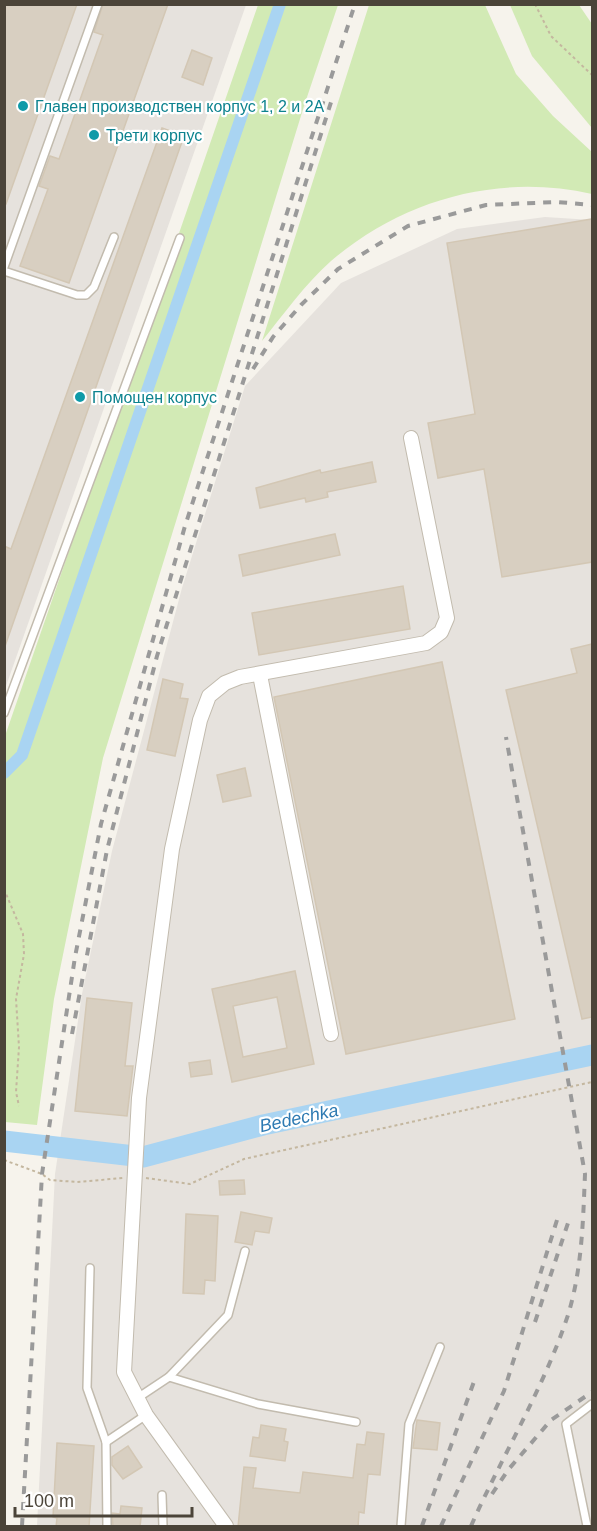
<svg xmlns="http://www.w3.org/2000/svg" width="597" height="1531" viewBox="0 0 597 1531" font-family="Arial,sans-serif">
<rect width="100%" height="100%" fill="#f6f3ec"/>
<!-- industrial -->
<g fill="#e6e2dd">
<polygon points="5,5 246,5 5,689"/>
<polygon points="545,217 592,220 592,1526 37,1526 55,1174 82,994 112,851 182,588 245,386 341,283 457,229"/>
</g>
<!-- grass -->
<g fill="#d2eab5">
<polygon points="258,5 338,5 304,106 103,758 54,999 37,1125 5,1122 5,736"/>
<path d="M369,5H485L516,74L553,116L592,152V194C499,173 403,199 331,261C305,284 284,314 262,341Z"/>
<polygon points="510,5 579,5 592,24 592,128 532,56"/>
</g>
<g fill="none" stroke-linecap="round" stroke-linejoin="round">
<!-- canal -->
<polyline stroke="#a9d4f2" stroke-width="12" points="4,773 22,755 280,4"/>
<!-- river -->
<polyline stroke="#a9d4f2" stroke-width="21" points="4,1141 143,1157 263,1125 592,1055"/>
</g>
<!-- building -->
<g fill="#d8cfc1" stroke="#d3c7b4" stroke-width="1.5" fill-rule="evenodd">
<polygon points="4,4 77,4 6,204 4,204"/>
<polygon points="103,4 168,4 69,283 20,266 48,189 39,186 50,156 59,159 103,35 94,32"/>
<polygon points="192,50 212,58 203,85 182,77"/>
<polygon points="162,128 184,136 4,649 4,546 11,549"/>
<polygon points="592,219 592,562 502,577 484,469 438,478 428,423 475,414 447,243"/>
<polygon points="372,462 376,482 327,492 328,497 306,502 305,498 260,508 256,488 320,470 321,473"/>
<polygon points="335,534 340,555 243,576 239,555"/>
<polygon points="403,586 410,629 259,655 252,613"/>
<polygon points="592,644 592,1017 582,1019 506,690 577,673 571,649"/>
<polygon points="442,662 515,1019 346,1054 274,697"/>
<polygon points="163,679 183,684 180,698 188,699 175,756 147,750"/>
<polygon points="245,768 251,796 223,802 217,775"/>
<path d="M295,971L314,1064L232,1082L212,989ZM277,997L287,1048L243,1057L233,1006Z"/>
<polygon points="87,998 132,1003 125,1066 133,1066 127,1116 75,1111"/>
<polygon points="210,1060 212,1074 191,1077 189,1063"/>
<polygon points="244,1180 245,1194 220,1195 219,1181"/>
<polygon points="241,1212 272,1218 269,1233 255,1231 252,1245 235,1242"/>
<polygon points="186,1214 218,1216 215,1281 205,1280 204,1294 183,1293"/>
<polygon points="417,1420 440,1423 437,1450 413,1448"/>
<polygon points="261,1425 286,1429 284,1441 288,1442 285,1461 250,1456 253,1437 259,1438"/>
<polygon points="367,1432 384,1434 380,1475 368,1474 364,1513 359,1512 358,1527 238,1527 244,1467 256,1468 253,1488 300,1493 303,1472 353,1478 357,1444 365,1445"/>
<polygon points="57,1443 94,1446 89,1527 56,1527 57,1518 53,1517"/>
<polygon points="128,1446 142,1467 123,1479 112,1465 112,1457"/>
<polygon points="121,1506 142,1508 140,1527 113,1527 112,1513 120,1514"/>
</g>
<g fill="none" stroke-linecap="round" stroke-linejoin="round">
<!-- service casing -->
<g stroke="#c2bbae" stroke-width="10">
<g id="service">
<polyline points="4,267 98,4"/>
<polyline points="4,271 77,295 86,295 94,287 114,237"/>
<polyline points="4,713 180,238"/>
<polyline points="90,1268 87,1388 106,1442 107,1526"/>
<polyline points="169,1377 258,1404 356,1422"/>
<polyline points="136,1399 169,1377 228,1315 245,1251"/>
<polyline points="106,1442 146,1415"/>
<polyline points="162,1495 163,1526"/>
<polyline points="401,1526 409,1424 440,1347"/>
<polyline points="587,1526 566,1424 592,1404"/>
</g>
</g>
<!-- minor casing -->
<g stroke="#c2bbae" stroke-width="16">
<g id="minor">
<polyline points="260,675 331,1034"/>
<polyline points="226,1526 146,1415 124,1372 139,1098 172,849 200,720 209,696 225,683 240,677 426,643 441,632 447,618 411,438"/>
</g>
</g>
<!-- path -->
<g stroke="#c4b79f" stroke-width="2" stroke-dasharray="3 3" stroke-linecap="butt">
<polyline points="535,4 551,36 592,75"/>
<polyline points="4,889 23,934 24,954 16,999 19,1047 16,1092 19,1106"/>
<polyline points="4,1160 42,1174 50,1180 77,1182 123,1178"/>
<polyline points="146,1178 190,1184 244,1159 592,1082"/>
</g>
<!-- service -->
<use href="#service" stroke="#fff" stroke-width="7"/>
<!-- minor -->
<use href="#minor" stroke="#fff" stroke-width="14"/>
<!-- rail -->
<g stroke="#9a9a9a" stroke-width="4" stroke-dasharray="8 8" stroke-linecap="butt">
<polyline points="253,369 273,337 301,305 338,269 408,226 486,205 557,202 592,205"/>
<polyline points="72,1034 107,850 157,656 332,99"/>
<polyline points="535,1322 568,1223"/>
<polyline points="492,1494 508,1470 551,1420 592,1392"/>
<polyline points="22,1526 42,1174 75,957 101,824 185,526 355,4"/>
<polyline points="422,1526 476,1376"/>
<polyline points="441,1526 504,1391 557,1220"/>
<path d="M471,1526C502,1456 544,1388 568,1315C582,1269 583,1222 585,1174L506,737"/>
</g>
</g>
<!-- markers -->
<g fill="#0f9aa8" stroke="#fff" stroke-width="2">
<circle cx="23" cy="106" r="6"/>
<circle cx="94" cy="135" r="6"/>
<circle cx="80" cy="397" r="6"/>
</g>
<g text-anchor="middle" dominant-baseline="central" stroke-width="4.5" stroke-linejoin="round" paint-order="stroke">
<!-- culture labels -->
<g font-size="16" fill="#0d838f" stroke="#fff" text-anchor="start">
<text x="35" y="106">Главен производствен корпус 1, 2 и 2А</text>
<text x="106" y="135">Трети корпус</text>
<text x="92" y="397">Помощен корпус</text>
</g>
<!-- water labels -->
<g font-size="18" font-style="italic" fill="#2e7ab2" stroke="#fff">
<text transform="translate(299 1118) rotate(-12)">Bedechka</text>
</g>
</g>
<!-- border -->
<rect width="597" height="1531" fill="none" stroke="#4b4439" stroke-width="12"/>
<!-- scale -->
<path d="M15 1507v9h177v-9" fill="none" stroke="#4b4439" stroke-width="3"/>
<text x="24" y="1507" font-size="18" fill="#4b4439" stroke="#ffffff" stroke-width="4.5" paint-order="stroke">100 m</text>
</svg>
